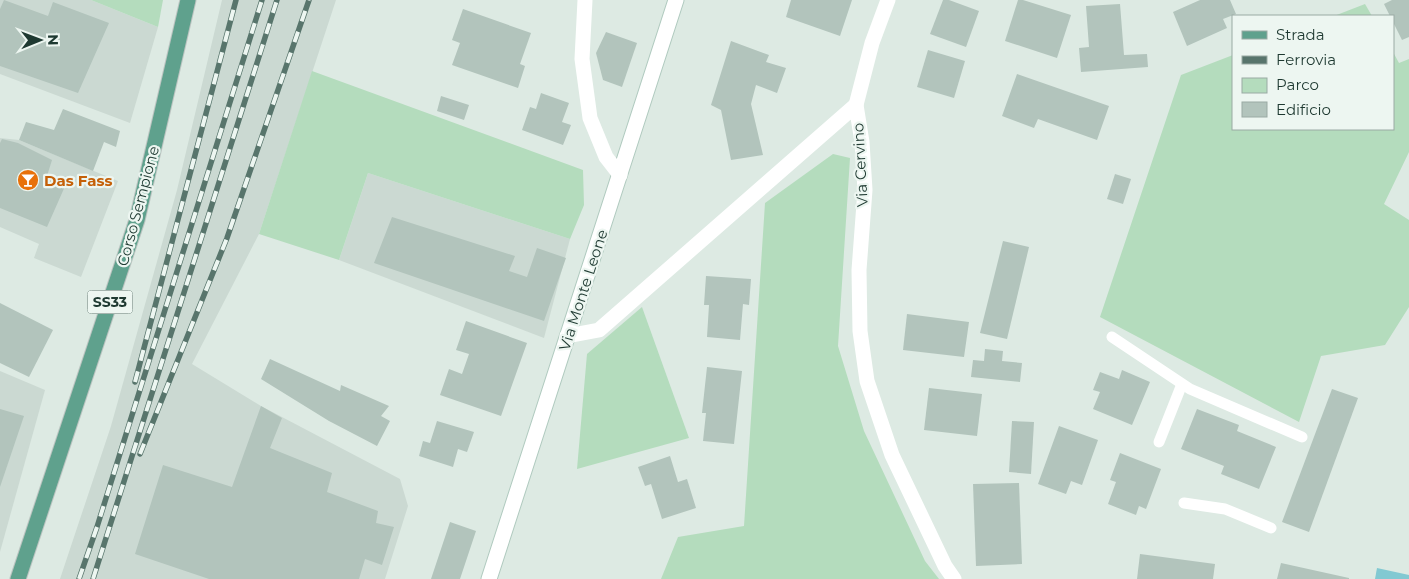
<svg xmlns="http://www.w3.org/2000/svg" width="1409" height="579" viewBox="0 0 1409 579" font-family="Montserrat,sans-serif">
<rect width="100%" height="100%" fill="#ddeae3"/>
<!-- built -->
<g fill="#cbd9d2">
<polygon points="0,0 91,0 158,27 130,123 0,74"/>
<polygon points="222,0 336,0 259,234 192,364 261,406 400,479 408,506 385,579 60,579 111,426 177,190"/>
<polygon points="0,138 19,140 118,181 81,277 34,258 39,244 0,227"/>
<polygon points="368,173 570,239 544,338 339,260"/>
<polygon points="0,371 45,390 0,552"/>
</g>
<!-- green -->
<g fill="#b4dcbd">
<polygon points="91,0 163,0 158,27"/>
<polygon points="1365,4 1372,16 1334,16"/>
<polygon points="1393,52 1399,63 1409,59 1409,152 1384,204 1409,220 1409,307 1385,345 1321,356 1299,422 1100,317 1181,75 1233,55 1233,129 1393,129"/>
<polygon points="312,71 583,170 584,205 570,239 368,173 339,260 259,234"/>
<polygon points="833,154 850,158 838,346 864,431 925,561 939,579 661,579 678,537 744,526 765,203"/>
<polygon points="642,307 689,438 577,469 587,354"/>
</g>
<!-- water -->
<polygon fill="#82c9d2" points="1377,568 1409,575 1409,579 1375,579"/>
<!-- building -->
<g fill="#b2c4bc">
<polygon points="4,0 48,16 53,2 109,23 78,93 0,66 0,9"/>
<polygon points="791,0 852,0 840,36 786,17"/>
<polygon points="943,0 949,0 979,11 966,47 930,34"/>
<polygon points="1018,0 1023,0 1071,15 1057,58 1005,41"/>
<polygon points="1200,0 1230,0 1236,14 1223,19 1227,28 1187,46 1173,12"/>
<polygon points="1392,0 1409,0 1409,37 1402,40 1393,22 1393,16 1390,16 1384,4"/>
<polygon points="1120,4 1124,55 1147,54 1148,67 1081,72 1079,48 1089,47 1086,6"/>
<polygon points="463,9 531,33 520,64 525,66 518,88 452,65 460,43 452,40"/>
<polygon points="606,32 637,43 622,87 603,80 596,53"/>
<polygon points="731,41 769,55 766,62 786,68 777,93 756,85 751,104 763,155 731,160 721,110 711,105"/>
<polygon points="928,50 965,61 954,98 917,87"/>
<polygon points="1017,74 1109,106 1097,140 1038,119 1034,128 1002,116"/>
<polygon points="541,93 569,103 562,122 571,125 563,145 522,130 530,107 536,109"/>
<polygon points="441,96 469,105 464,120 437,111"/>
<polygon points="63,109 120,131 116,147 104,142 93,171 19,140 26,122 54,130"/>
<polygon points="2,139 18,143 52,160 47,176 66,184 47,227 0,208 0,143"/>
<polygon points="1115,174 1131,179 1123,204 1107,199"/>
<polygon points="392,217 515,256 509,271 527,277 537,248 566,258 544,321 374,263"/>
<polygon points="1003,241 1029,247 1007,339 980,333"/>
<polygon points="706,276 751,279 749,305 743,304 740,340 707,337 709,305 704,305"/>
<polygon points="0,303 53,330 29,377 0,363"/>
<polygon points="907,314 969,322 964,357 903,350"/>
<polygon points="466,321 527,343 501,416 440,395 449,369 462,374 469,354 456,350"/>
<polygon points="985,349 1003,351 1002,361 1022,363 1020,382 971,377 973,360 984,361"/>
<polygon points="270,359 340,391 341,385 389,406 381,416 390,421 377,446 329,421 261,379"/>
<polygon points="707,367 742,371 734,444 703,441 706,413 702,413"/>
<polygon points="1122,370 1150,382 1132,425 1093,409 1100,392 1093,390 1100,372 1119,379"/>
<polygon points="929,388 982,394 977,436 924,430"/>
<polygon points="1332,389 1358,398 1309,532 1282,522"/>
<polygon points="261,406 282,418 270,448 332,473 327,492 378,511 376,523 394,527 382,565 365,559 359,579 209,579 135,554 163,465 232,487"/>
<polygon points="0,409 24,416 0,487"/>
<polygon points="1197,409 1239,425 1237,431 1276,447 1259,489 1221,474 1224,466 1181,449"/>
<polygon points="437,421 474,432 467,452 458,449 453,467 419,456 423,441 430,443"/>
<polygon points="1012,421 1034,422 1031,474 1009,472"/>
<polygon points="1059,426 1098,440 1082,485 1071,481 1066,494 1038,484"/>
<polygon points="1120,453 1161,469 1146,509 1139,506 1136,515 1108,504 1116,482 1110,480"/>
<polygon points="670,456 678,482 687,479 696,508 662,519 651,484 645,486 638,467"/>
<polygon points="1019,483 1022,564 976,566 973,484"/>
<polygon points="450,522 476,531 460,579 431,579"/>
<polygon points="1140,554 1215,564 1213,579 1137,579"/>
<polygon points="1281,563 1349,578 1349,579 1277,579"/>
</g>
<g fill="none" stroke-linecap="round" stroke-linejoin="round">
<!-- secondary casing -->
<g stroke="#b0cabf" stroke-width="17">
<polyline id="secondary" points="489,579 676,0"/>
</g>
<!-- primary casing -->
<g stroke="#bcc4c1" stroke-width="17">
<polyline id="primary" points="18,579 137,220 188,0"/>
</g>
<!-- lane -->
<g stroke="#fff" stroke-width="11">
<polyline points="1112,337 1190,389 1302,437"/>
<polyline points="1159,442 1182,384"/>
<polyline points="1184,503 1225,509 1271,528"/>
</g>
<!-- street -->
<g stroke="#fff" stroke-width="15">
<polyline points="585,0 582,59 590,118 606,157 620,175"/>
<polyline points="856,105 872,43 888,0"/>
<polyline points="567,336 599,330 856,105 862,142 865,190 859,270 860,331 867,381 892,455 945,566 954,579"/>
</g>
<!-- secondary -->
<use href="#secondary" stroke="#fff" stroke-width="15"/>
<!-- primary -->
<use href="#primary" stroke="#5fa18d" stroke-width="15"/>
<!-- rail casing -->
<g stroke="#58756c" stroke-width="5.5">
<g id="rail">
<polyline points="135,382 236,0"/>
<polyline points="140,454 227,238 309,0"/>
<polyline points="79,579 97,527 262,0"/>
<polyline points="93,579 277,0"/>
</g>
</g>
<!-- rail -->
<use href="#rail" stroke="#edf6f1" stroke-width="4" stroke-dasharray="11" stroke-linecap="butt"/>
</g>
<!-- icons -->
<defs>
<g id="bar-disc" transform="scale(1.125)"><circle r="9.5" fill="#e8710a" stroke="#edf6f1"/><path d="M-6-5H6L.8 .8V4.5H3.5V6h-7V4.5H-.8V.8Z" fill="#fff"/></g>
</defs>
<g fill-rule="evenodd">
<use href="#bar-disc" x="28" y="180"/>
</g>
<g text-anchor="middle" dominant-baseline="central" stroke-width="4.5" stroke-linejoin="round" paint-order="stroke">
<!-- shield labels -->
<rect fill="#edf6f1" stroke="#5c726b" stroke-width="1" x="87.5" y="290.5" width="45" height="23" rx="4"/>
<g font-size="14" font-weight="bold" fill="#1e3931">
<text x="110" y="302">SS33</text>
</g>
<!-- street labels -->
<g font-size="15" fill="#1e3931" stroke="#edf6f1">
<text transform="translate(860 165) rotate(-93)">Via Cervino</text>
<text transform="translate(138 206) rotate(-75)">Corso Sempione</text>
<text transform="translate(583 290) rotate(-72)">Via Monte Leone</text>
</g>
<!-- food labels -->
<g font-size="15" font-weight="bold" fill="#c56008" stroke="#edf6f1" text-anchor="start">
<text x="44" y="180">Das Fass</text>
</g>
</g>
<!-- legend -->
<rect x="1232" y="15" width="162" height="115" fill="#edf6f1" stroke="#9aaaa4"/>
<rect x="1242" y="31" width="25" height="8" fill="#5fa18d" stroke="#9aaaa4"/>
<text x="1276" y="40" font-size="15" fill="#1e3931">Strada</text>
<rect x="1242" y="56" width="25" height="8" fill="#58756c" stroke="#9aaaa4"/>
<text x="1276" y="65" font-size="15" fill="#1e3931">Ferrovia</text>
<rect x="1242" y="78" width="25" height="15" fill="#b4dcbd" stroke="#9aaaa4"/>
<text x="1276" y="90" font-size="15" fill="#1e3931">Parco</text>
<rect x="1242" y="102" width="25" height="15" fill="#b2c4bc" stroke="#9aaaa4"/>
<text x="1276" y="115" font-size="15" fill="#1e3931">Edificio</text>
<!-- north arrow -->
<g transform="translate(40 40) rotate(89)" stroke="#edf6f1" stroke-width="4" paint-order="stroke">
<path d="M0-4L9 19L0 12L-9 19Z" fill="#1e3931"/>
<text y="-8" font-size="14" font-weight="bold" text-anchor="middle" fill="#1e3931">N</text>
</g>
</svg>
